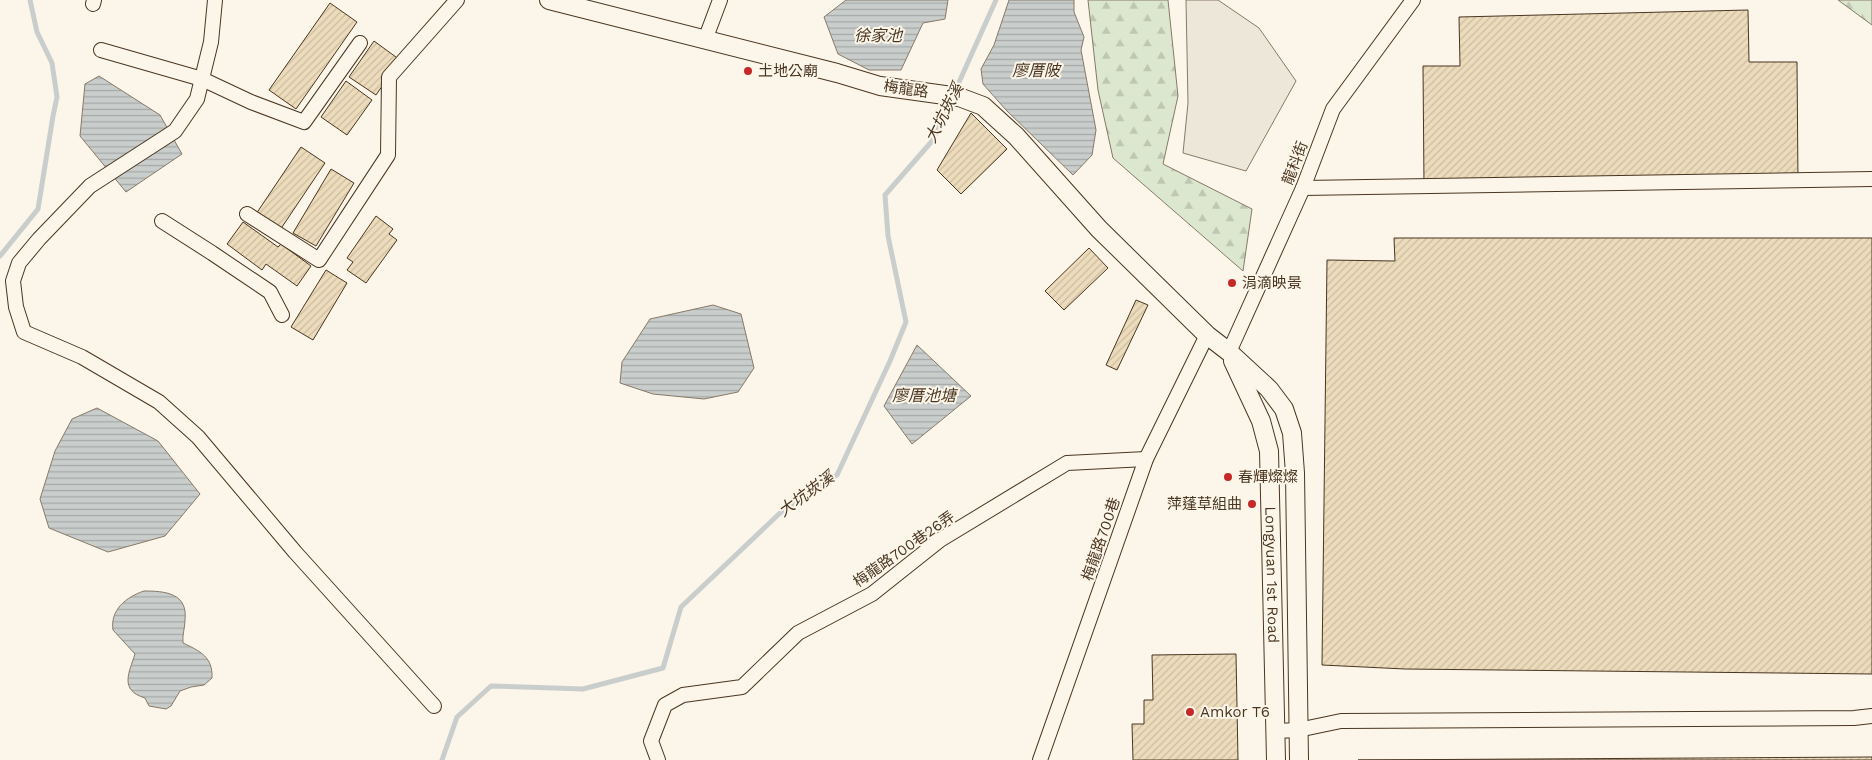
<svg xmlns="http://www.w3.org/2000/svg" width="1872" height="760" viewBox="0 0 1872 760" font-family="'Work Sans','Noto Sans TC',sans-serif">
<defs>
<pattern id="forest-firs" width="22" height="20" patternUnits="userSpaceOnUse" patternTransform="scale(1.25)"><rect width="22" height="20" fill="#dce7d0"/><path d="M5 1l3.5 6h-7zM16 11l3.5 6h-7z" fill="#bec7b2"/></pattern>
<pattern id="water-rules" width="6" height="5" patternUnits="userSpaceOnUse" patternTransform="scale(1.25)"><rect width="6" height="5" fill="#c9cecd"/><path d="M0 2.5h6" fill="none" stroke="#a5a8a6"/></pattern>
<pattern id="building-hatch" width="6" height="6" patternUnits="userSpaceOnUse" patternTransform="scale(1.25)"><rect width="6" height="6" fill="#ecdcbc"/><path d="M-1 1l2-2M0 6l6-6M5 7l2-2" fill="none" stroke="#ccbda1"/></pattern>
</defs>
<rect width="100%" height="100%" fill="#fbf6e9"/>
<!-- forest -->
<g fill="url(#forest-firs)" stroke="#887966">
<polygon points="1088,0 1168,0 1178,96 1163,164 1252,209 1243,271 1113,158 1098,90"/>
<polygon points="1838,0 1872,0 1872,25"/>
</g>
<!-- parking -->
<polygon fill="#ede7d9" stroke="#887966" points="1186,0 1218,0 1259,28 1296,81 1246,171 1183,153 1188,103"/>
<!-- water -->
<g fill="url(#water-rules)" stroke="#887966">
<polygon points="846,0 948,0 945,19 923,23 901,70 869,70 838,54 824,17"/>
<polygon points="1009,0 1074,0 1074,12 1084,37 1081,50 1096,130 1092,155 1073,175 1006,110 983,84 981,69 994,45"/>
<polygon points="99,76 160,115 182,154 126,192 80,136 85,84"/>
<polygon points="713,305 741,314 754,368 738,392 704,399 653,394 620,383 622,362 650,319"/>
<polygon points="917,345 971,396 912,444 884,406"/>
<polygon points="97,408 158,441 200,494 165,536 108,552 49,528 40,499 55,451 72,419"/>
<path d="M144,591C165,591 188,593 185,620C185,628 182,635 183,643C200,651 213,657 212,678L204,685L191,687L180,691L171,706L166,709L149,706L145,698C119,690 129,673 135,654L113,630C110,610 126,597 144,591Z"/>
</g>
<g fill="none" stroke-linecap="round" stroke-linejoin="round">
<!-- stream -->
<g stroke="#c9cecd" stroke-width="5">
<polyline points="0,256 38,209 53,116 57,97 52,63 37,32 30,0"/>
<polyline points="442,760 457,717 491,686 583,689 663,668 681,607 780,513 837,475 890,361 906,322 888,236 885,195 933,140 996,0"/>
</g>
</g>
<!-- building -->
<g fill="url(#building-hatch)" stroke="#4a3520">
<polygon points="330,3 357,22 296,109 269,90"/>
<polygon points="1748,10 1749,62 1797,62 1798,182 1424,186 1423,66 1460,66 1459,17"/>
<polygon points="374,41 400,60 376,95 349,77"/>
<polygon points="346,81 372,100 347,135 321,117"/>
<polygon points="971,113 1007,149 961,194 937,170"/>
<polygon points="301,147 325,163 280,230 256,214"/>
<polygon points="331,169 354,183 316,246 293,233"/>
<polygon points="376,216 393,229 389,234 397,240 366,283 347,270 353,262 347,258"/>
<polygon points="243,222 278,247 281,244 311,266 297,286 266,264 262,270 227,244"/>
<polygon points="1394,238 1872,238 1872,674 1405,669 1322,665 1327,260 1395,261"/>
<polygon points="1089,248 1108,268 1064,310 1045,291"/>
<polygon points="326,270 347,283 313,340 291,327"/>
<polygon points="1136,300 1148,305 1117,370 1106,365"/>
<polygon points="1236,654 1238,760 1133,760 1132,724 1144,724 1144,700 1153,700 1152,655"/>
<polygon points="1872,757 1872,760 1358,760"/>
</g>
<g fill="none" stroke-linecap="round" stroke-linejoin="round">
<!-- minor casing -->
<g stroke="#4a3520" stroke-width="16">
<g id="minor">
<polyline points="215,0 211,42 197,99 175,131 90,186 39,239 19,263 13,281 16,307 24,332 82,357 159,402 198,437 295,552 434,706"/>
<polyline points="93,4 94,0"/>
<polyline points="705,40 720,0"/>
<polyline points="101,50 202,79 251,102 304,122 360,43"/>
<polyline points="1303,188 1872,179"/>
<polyline points="247,214 319,260 388,155 389,77 457,0"/>
<polyline points="162,221 212,253 270,292 282,315"/>
<polyline points="1229,352 1303,188 1333,109 1413,0"/>
<polyline points="1276,731 1298,730 1341,721 1854,718 1872,716"/>
<polyline points="658,760 651,741 665,705 683,695 742,687 798,633 872,594 940,540 1067,463 1146,459"/>
<polyline points="1040,760 1146,459 1207,335"/>
</g>
</g>
<!-- tertiary casing -->
<g stroke="#4a3520" stroke-width="20">
<g id="tertiary">
<polyline points="549,0 837,73 880,86 959,97 983,106 1016,136 1099,229 1207,335 1229,352 1269,389 1284,409 1292,433 1295,473 1299,760"/>
<path id="s1" d="M1233,361L1261,421L1269,451L1276,760"/>
</g>
</g>
<!-- minor -->
<use href="#minor" stroke="#fbf6e9" stroke-width="14"/>
<!-- tertiary -->
<use href="#tertiary" stroke="#fbf6e9" stroke-width="18"/>
</g>
<!-- markers -->
<g fill="#c62828" stroke="#fbf6e9" stroke-width="2">
<circle cx="748" cy="71" r="5"/>
<circle cx="1232" cy="283" r="5"/>
<circle cx="1228" cy="477" r="5"/>
<circle cx="1252" cy="504" r="5"/>
<circle cx="1190" cy="712" r="5"/>
</g>
<g text-anchor="middle" dominant-baseline="central" stroke-width="4" stroke-linejoin="round" paint-order="stroke">
<!-- poi labels -->
<g font-size="15" fill="#4a3520" stroke="#fbf6e9" text-anchor="start">
<text x="758" y="71">土地公廟</text>
<text x="1242" y="283">涓滴映景</text>
<text x="1238" y="477">春輝燦燦</text>
<text x="1242" y="504" text-anchor="end">萍蓬草組曲</text>
<text x="1200" y="712">Amkor T6</text>
</g>
<!-- street labels -->
<g font-size="15" fill="#4a3520" stroke="#fbf6e9">
<text transform="translate(906 89) rotate(8)">梅龍路</text>
<text transform="translate(1295 163) rotate(-69)">龍科街</text>
<text transform="translate(1101 539) rotate(-71)">梅龍路700巷</text>
<text transform="translate(904 549) rotate(-35)">梅龍路700巷26弄</text>
<text stroke="none"><textPath href="#s1" startOffset="221">Longyuan 1st Road</textPath></text>
</g>
<!-- water labels -->
<g font-size="16" font-style="italic" fill="#4a3520" stroke="#fbf6e9">
<text x="878" y="35">徐家池</text>
<text x="1036" y="70">廖厝陂</text>
<text transform="translate(944 113) rotate(-63)">大坑崁溪</text>
<text x="924" y="395">廖厝池塘</text>
<text transform="translate(806 494) rotate(-36)">大坑崁溪</text>
</g>
</g>
</svg>
